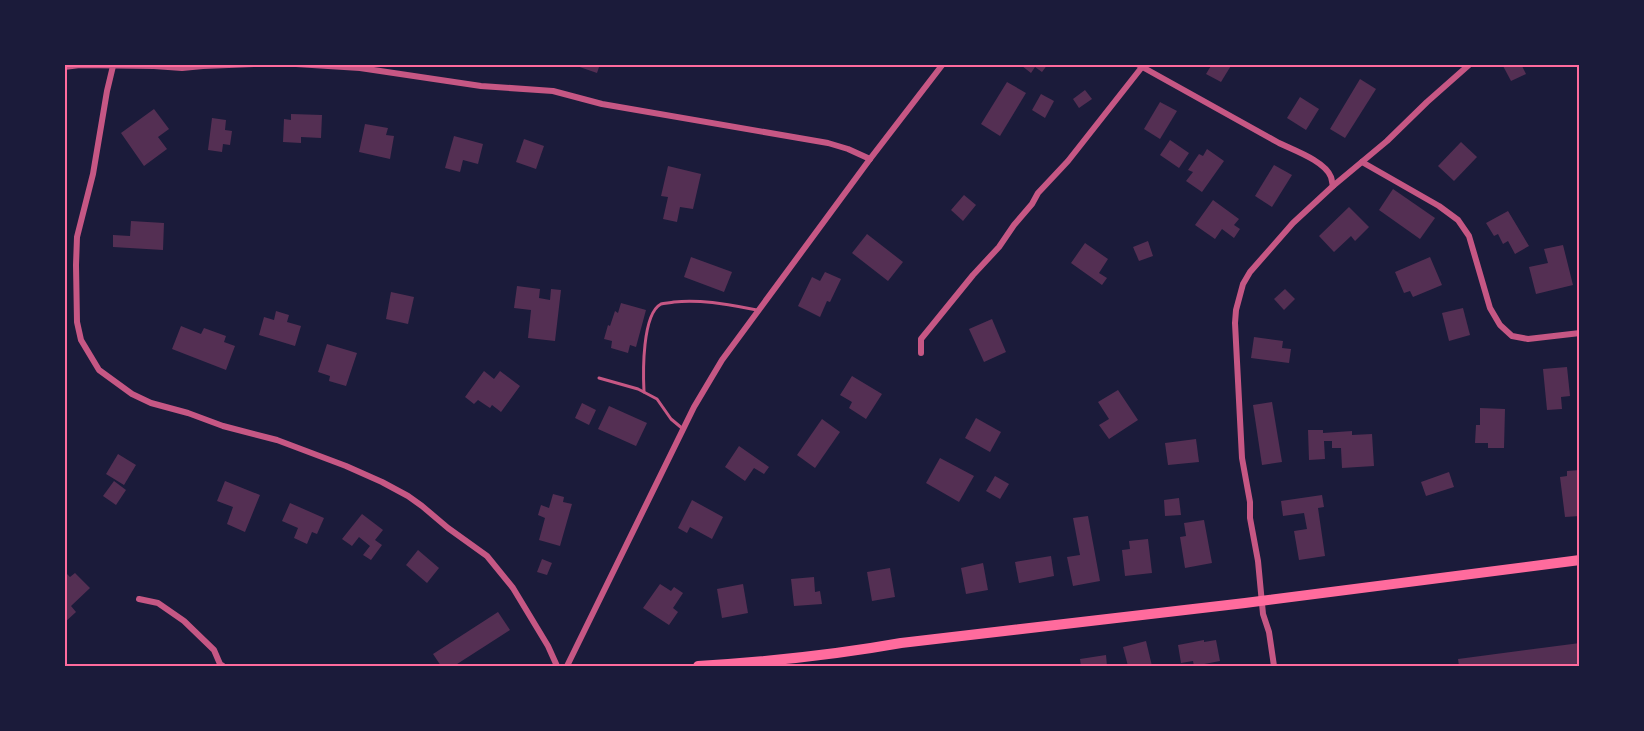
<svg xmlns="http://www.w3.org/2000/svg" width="1644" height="731" viewBox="0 0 1644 731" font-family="'Asap Condensed',sans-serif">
<rect width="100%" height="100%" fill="#1b1b3a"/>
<!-- building -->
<g fill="#542f53">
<polygon points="571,64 600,64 597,73"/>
<polygon points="1023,64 1048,64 1042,72 1035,67 1031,73 1022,66"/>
<polygon points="1212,64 1232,64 1221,82 1206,74"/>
<polygon points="1502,64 1521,64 1526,74 1511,81"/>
<polygon points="1360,79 1376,89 1345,138 1330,129"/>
<polygon points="1007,82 1026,93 1000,136 981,124"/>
<polygon points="1085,90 1092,99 1079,108 1073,99"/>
<polygon points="1041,94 1054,101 1045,118 1032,110"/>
<polygon points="1300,97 1319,109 1306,130 1287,118"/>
<polygon points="1160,102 1177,111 1160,139 1144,129"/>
<polygon points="154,109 169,129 158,137 167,149 144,166 121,133"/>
<polygon points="291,114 322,115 321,138 301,137 301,143 283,142 284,119 291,120"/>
<polygon points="212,118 226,120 225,130 232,131 230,145 223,144 222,152 208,150"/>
<polygon points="365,124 388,128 386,135 394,136 390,159 359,152"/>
<polygon points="454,136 483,144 478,164 463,160 460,172 445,168"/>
<polygon points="524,139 544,146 536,169 516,162"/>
<polygon points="1170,140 1189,153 1179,168 1160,155"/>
<polygon points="1461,142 1477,157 1454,181 1438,166"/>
<polygon points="1207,149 1224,161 1202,192 1186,181 1193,172 1188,170 1199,154 1203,156"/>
<polygon points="1274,165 1292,175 1272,207 1255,196"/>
<polygon points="668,166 701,174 693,209 680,207 677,222 663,219 668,197 661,196"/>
<polygon points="1393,189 1435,218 1420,239 1379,210"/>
<polygon points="964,195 976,205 963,221 951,210"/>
<polygon points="1213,200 1239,219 1234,225 1240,229 1234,238 1222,229 1215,239 1195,225"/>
<polygon points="1349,207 1369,227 1355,241 1351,236 1334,252 1319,236"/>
<polygon points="1508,211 1529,246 1515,254 1508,241 1503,244 1498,234 1494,236 1486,223"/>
<polygon points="131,221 164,223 163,250 113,247 113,235 130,236"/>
<polygon points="867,234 903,262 888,281 852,253"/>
<polygon points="1148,241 1153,256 1139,261 1133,247"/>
<polygon points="1085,243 1108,259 1099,273 1107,278 1102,285 1071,263"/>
<polygon points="1563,245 1573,285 1536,294 1529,267 1548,263 1544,249"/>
<polygon points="691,257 732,272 724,292 684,277"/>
<polygon points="1430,257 1442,285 1413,297 1410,291 1404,293 1395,272"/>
<polygon points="825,272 841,279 830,302 827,301 820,317 798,306 812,277 820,281"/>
<polygon points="517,286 540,289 539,298 550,300 551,289 561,290 555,341 528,338 531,310 514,308"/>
<polygon points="1285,289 1295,299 1284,310 1274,299"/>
<polygon points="391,292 414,297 408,324 386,319"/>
<polygon points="621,303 646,310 636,347 630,345 628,353 611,348 612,341 604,339 608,325 610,326 615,311 618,313"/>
<polygon points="1463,308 1470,335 1449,341 1442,313"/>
<polygon points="276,311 289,315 287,322 301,326 295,346 259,335 264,317 274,320"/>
<polygon points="992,319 1006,352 984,362 969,329"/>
<polygon points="181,326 201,334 204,328 226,336 224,342 235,346 226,370 172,349"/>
<polygon points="1254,337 1283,341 1282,348 1291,349 1289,363 1251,358"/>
<polygon points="327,344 357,353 346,386 329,381 330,376 318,372"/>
<polygon points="1567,367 1570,396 1561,397 1562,409 1547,410 1543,369"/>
<polygon points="484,371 494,379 500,371 520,386 501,412 492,405 490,408 478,400 474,404 465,397"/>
<polygon points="852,376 882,394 866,419 849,408 852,402 840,395"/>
<polygon points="1118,390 1138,420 1109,439 1099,425 1109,419 1098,402"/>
<polygon points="1272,402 1282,462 1262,465 1253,405"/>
<polygon points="582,403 596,410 589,425 575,418"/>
<polygon points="609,406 647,423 636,446 598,429"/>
<polygon points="1480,408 1505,409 1504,448 1488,448 1488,443 1475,443 1476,425 1480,425"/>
<polygon points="976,418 1001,432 990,452 965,438"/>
<polygon points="822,419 840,432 815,468 797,455"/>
<polygon points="1308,430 1323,430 1323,433 1352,431 1352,435 1372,434 1374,466 1342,468 1341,448 1332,448 1332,441 1324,441 1325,459 1309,460"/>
<polygon points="1196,439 1199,462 1168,465 1165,443"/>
<polygon points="739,446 769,467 764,474 754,468 745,481 725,467"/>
<polygon points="118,454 136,465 124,485 106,474"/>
<polygon points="940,458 974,476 959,502 926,483"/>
<polygon points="1580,470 1580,516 1565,517 1560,477 1567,476 1567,471"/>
<polygon points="1449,472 1454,487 1426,496 1421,482"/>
<polygon points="995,476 1009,484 1000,499 986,491"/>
<polygon points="114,481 126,490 116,505 103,496"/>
<polygon points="225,481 260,495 245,532 227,524 233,507 217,501"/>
<polygon points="553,494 564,497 563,502 572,504 560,546 539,540 545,518 538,515 541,505 549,508"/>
<polygon points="1322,495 1324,507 1318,508 1325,556 1299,560 1294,531 1307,529 1304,513 1283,516 1281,501"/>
<polygon points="1179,498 1181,515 1165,516 1164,500"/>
<polygon points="692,500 723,517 712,539 690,527 687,533 678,528"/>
<polygon points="290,503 324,518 317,534 312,532 307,544 294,538 298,528 282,521"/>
<polygon points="362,514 383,530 375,540 382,545 371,560 363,555 370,546 359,537 352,546 342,539"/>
<polygon points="1088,516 1100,581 1073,586 1067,557 1080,555 1073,518"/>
<polygon points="1204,520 1212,563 1185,568 1180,537 1186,536 1184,523"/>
<polygon points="1148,539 1152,573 1125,576 1122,550 1130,549 1129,541"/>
<polygon points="418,550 439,568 427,583 406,565"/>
<polygon points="1051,556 1054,576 1019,583 1015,562"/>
<polygon points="542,559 552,563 547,575 537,572"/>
<polygon points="983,563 988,590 966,594 961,568"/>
<polygon points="890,568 895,597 872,601 867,572"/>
<polygon points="64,571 70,577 75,573 90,588 71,606 76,612 64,623"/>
<polygon points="814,577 815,592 820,591 822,604 794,606 791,579"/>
<polygon points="660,584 671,591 674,587 683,593 673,608 678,612 669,625 643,608"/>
<polygon points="743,584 748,613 722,618 717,589"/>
<polygon points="498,612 510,630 454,666 441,666 433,654"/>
<polygon points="1204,640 1204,642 1216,640 1220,661 1194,666 1193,661 1181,663 1178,645"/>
<polygon points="1146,641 1152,666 1128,666 1123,647"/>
<polygon points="1580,643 1580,666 1459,666 1458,659"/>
<polygon points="1106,655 1107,666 1081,666 1080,659"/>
</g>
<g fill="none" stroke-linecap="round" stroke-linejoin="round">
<!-- service -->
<g stroke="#c65784" stroke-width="3">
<polyline points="599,378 638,389 657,399 671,419 683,429"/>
<path d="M644,392C643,373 642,314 661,304C664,303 670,303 674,302C702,299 730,305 757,310"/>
</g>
<!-- minor -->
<g stroke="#c65784" stroke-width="6">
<polyline points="296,64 360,68 481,86 553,91 602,104 828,143 848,149 870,159"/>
<path d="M1137,64L1279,143C1293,150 1325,161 1331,177C1332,180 1332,183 1333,186"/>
<polyline points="113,66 107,91 93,174 77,237 76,265 77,322 81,340 99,370 132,394 151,403 188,413 223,426 277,440 346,466 382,482 408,496 422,506 448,528 487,556 513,588 548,646 557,666"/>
<polyline points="64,67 80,65 154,66 182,68 203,66 254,64"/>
<polyline points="1362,162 1439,206 1458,220 1469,236 1490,308 1500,325 1512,336 1528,339 1580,333"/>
<polyline points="921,353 921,339 973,275 999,247 1014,225 1032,204 1038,193 1068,161 1142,67"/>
<polyline points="139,599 158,603 184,621 214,650 220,664 223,666"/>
<polyline points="567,666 694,407 722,360 870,159 943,64"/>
<polyline points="1274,666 1269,632 1263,614 1258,561 1250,518 1250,502 1242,458 1235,323 1236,310 1243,284 1250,272 1293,223 1333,186 1387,141 1427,102 1470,64"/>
</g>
<!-- primary -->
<path stroke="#ff6b9d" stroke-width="10" d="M698,666C765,662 834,655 901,643L1245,603L1580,560"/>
</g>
<!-- border -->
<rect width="1644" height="731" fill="none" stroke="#1b1b3a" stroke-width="132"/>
<rect x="66" y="66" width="1512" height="599" fill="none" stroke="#ff6b9d" stroke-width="2"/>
</svg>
